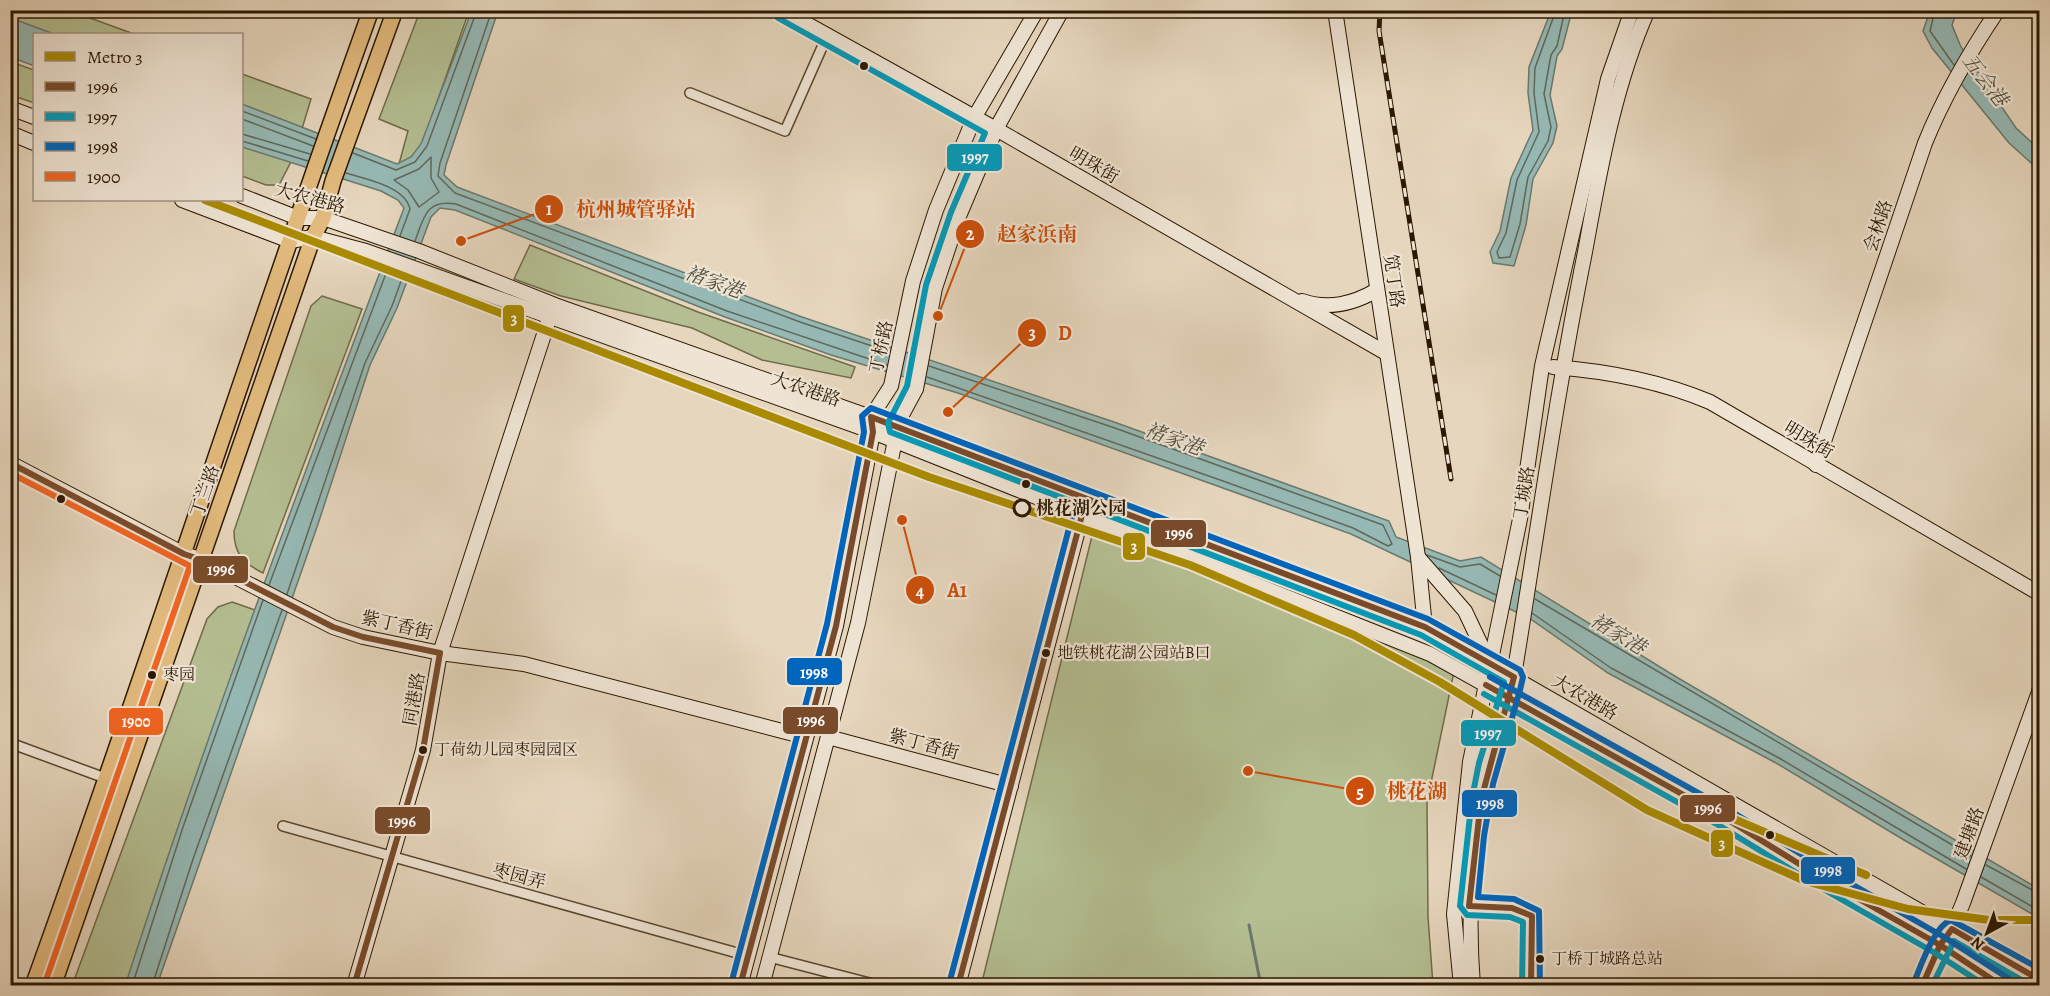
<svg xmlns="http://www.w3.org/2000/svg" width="2050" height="996" viewBox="0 0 2050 996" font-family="Alegreya,'Noto Serif SC',serif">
<rect width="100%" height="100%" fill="#e6d6bd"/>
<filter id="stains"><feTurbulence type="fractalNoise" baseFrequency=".00333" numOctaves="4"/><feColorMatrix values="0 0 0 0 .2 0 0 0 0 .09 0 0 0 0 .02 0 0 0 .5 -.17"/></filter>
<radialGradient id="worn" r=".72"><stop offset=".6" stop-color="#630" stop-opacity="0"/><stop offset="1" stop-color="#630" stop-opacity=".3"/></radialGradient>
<!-- green -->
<g fill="#b4be92" stroke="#706b49" stroke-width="1.5">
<polygon points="68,10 134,34 34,34 11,30 11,11"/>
<polygon points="420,11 469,11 416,162 399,164 408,131 379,119"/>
<polygon points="11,62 34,70 34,103 11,95"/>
<polygon points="242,74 311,99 301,132 242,111"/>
<polygon points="242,139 294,156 279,185 266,185 242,176"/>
<polygon points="530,245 698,312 855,367 851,378 762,360 692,328 561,296 514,279"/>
<path d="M322,296L362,309L263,573C243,563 234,554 234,531L311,306Z"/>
<polygon points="1093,532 1455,667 1427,802 1428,917 1433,985 981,986"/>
<polygon points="232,602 255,610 126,985 72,986 207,619 218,607"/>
</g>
<!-- water -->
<g fill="#96b9b5" stroke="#6b796d" stroke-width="1.5">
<path d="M472,10L498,11L446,165L444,175L457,187L802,317L1114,422L1389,521L1396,537L1460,561L1481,557L1678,678L2039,889V918L1904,840L1776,763L1608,673L1529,618L1351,534L958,393L831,355L725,317L455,210L440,208L431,217L397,308L370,365L318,524L157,985L125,986C210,723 307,466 404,208L398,200L381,191L242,147V104L397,164L411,157L421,144Z"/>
<polygon points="1551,11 1572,11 1562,49 1557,56 1550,95 1557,126 1553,143 1533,179 1526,225 1514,266 1493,263 1490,252 1500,231 1511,178 1533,130 1528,93 1529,67"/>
<polygon points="1930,11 1957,11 1952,25 1961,47 2016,128 2039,149 2039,170 2009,143 1932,48 1923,31"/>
<polygon points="11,18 54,34 34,34 34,66 11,57"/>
</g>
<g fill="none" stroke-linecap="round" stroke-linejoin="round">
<!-- shore -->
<g stroke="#60685a" stroke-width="1.5">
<polyline points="492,10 440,163 438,176 455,193 800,322 890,352"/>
<polyline points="1556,10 1535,68 1534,93 1539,132 1517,180 1506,233 1497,252 1499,258 1510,257 1520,224 1528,177 1548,141 1551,127 1544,94 1551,55 1557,46 1565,10"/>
<polyline points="1935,10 1930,31 1954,65"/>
<polyline points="242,111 316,139"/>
<polyline points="242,119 313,146"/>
<polyline points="242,134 310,154"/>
<polyline points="242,141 308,161"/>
<polyline points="353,153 396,170 415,162 427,146 477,10"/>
<polygon points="431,157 431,178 439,192 419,207 408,190 394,180 419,169"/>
<path d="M346,173C365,179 405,186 410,209L400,236"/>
<path d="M415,241C424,217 426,199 456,204L727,311L887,365"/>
<polyline points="927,377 1223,481 1353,528 1388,546 1392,544 1383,525 1112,427 929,366"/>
<polyline points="1427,555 1460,567 1480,564 1500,576"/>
<polyline points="1439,568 1496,595"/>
<polyline points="269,585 388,268"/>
<polyline points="287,594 365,363 392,306 404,273"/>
<polyline points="1535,599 1971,856"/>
<polyline points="1532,613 1611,668 1779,758 1966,869"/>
<polyline points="1986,865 2040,894"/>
<polyline points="1981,877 2040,911"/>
<polyline points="132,986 183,827 263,600"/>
<polyline points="152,986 193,859 282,610"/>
</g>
<!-- stream -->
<polyline stroke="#6b796d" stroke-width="3" points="1249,925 1260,981 1257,986"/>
<!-- street casing -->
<g stroke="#5a482f" stroke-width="12">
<g id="street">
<polyline points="690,93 785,131 827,36"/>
<polyline points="10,743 105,778"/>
<polyline points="283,826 748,956"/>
<polyline points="769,957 881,986"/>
</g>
</g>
<!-- secondary casing -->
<g stroke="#2b1800" stroke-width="16">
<g id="secondary">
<polyline points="782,10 996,129 1386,353"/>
<polyline points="1335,10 1418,557 1425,627"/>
<polyline points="10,108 34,117"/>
<polyline points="10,133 34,143"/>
<polyline points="242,196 298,218 323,218 419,251 555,305 896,426 1425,627 2040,980"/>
<polyline points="182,200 290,241 313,237 366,251 873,432 1430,654 1725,818 1822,878 1940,945 2003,986"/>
<path d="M1302,301C1329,310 1353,304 1377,290"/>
<path d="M1553,367C1607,371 1660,381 1710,402L2040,594"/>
<polyline points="10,463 184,554 202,560 333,627 363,637 440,653 524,664 805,737"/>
<path d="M1816,465L1925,143C1944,96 1969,53 1998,10"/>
<polyline points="1418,557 1465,611 1491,666"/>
<polyline points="828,737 1011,786"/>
<polyline points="354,986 423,750 440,653 549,319"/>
<polyline points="740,986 836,626 873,432 871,417 891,386 913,281 936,210 974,118 1037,10"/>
<polyline points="762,986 858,623 895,440 896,426 916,389 935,288 959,216 996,129 1062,10"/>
<polyline points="958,986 1082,515"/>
<polyline points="1461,986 1454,914 1470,762 1520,519 1542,366 1608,79 1632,10"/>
<path d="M1473,986C1467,910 1472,842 1488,767C1495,736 1509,707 1514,676C1537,534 1557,392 1585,252C1600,170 1614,87 1648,10"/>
<polyline points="1922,986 1940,945 1952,929 1963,903 2040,689"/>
</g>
</g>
<!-- primary casing -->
<g stroke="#2b1800" stroke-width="18">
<g id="primary">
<path d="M33,986C150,662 254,334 371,10"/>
<polyline points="53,986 313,237 323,218 333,181 395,10"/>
</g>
</g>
<!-- street -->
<use href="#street" stroke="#efe4d4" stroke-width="9"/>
<!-- secondary -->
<use href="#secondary" stroke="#efe4d4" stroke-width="14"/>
<!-- primary -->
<use href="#primary" stroke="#e3bb7e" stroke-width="15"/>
<!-- rail casing -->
<g stroke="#2b1800" stroke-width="5">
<polyline id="rail" points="1380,10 1379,31 1451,479"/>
</g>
<!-- rail -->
<use href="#rail" stroke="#efe4d4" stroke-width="3" stroke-dasharray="9" stroke-linecap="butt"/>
<!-- bus-1 casing -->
<g stroke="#efe4d4" stroke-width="10">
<g id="bus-1">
<polyline points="10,463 184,554 202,560 333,627 363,637 440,653"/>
<polyline points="1486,685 1725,818 1822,878 1940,945 2002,986"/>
<polyline points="354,986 423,750 440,653"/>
<polyline points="740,986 836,626 873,432 871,417 1425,627 1514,677 1481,800 1469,906 1512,908 1532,916 1531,986"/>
<polyline points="958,986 1082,515"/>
<polyline points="1922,986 1940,945 1952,929 2040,980"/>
</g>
</g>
<!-- bus-2 casing -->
<g stroke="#efe4d4" stroke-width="10">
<g id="bus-2">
<polyline points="778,18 985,133 951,212 926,285 907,386 888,423 890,432 1421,635 1504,682 1479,763 1472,798 1460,906 1467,915 1510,917 1523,922 1522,986"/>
<polyline points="1484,694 1720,826 1818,886 1935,953 1986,986"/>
<polyline points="1932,986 1954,941 2032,986"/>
</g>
</g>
<!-- bus-3 casing -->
<g stroke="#efe4d4" stroke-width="10">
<g id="bus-3">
<polyline points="1490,677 1729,810 1827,870 1944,937 2008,978"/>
<path d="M1914,982C1921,966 1934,926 1951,920L2040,969"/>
<polyline points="731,984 827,624 864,432 862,416 871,408 1428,619 1520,670 1523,677 1520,690 1493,784 1484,836 1478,897 1514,899 1539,911 1540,986"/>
<polyline points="949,984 1073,513"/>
</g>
</g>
<!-- bus-4 casing -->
<g stroke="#efe4d4" stroke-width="10">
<polyline id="bus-4" points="10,473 190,566 45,983"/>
</g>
<!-- bus-1 -->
<use href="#bus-1" stroke="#7a4b2a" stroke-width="6"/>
<!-- bus-2 -->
<use href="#bus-2" stroke="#049ab9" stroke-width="6"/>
<!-- bus-3 -->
<use href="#bus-3" stroke="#0065bd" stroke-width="6"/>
<!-- bus-4 -->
<use href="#bus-4" stroke="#f26522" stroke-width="6"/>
<!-- metro-1 casing -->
<g stroke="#efe4d4" stroke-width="12">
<g id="metro-1">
<polyline points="205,200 929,477 1190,565 1354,635 1440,682 1647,810 1805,881 1908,909 1989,920 2040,920"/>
<polyline points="1694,802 1866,875"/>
</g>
</g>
<!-- metro-1 -->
<use href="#metro-1" stroke="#aa8b00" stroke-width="8"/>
</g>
<!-- markers -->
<g fill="#2b1800" stroke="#efe4d4" stroke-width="2">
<circle cx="864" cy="66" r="5"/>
<circle cx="1026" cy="484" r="5"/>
<circle cx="61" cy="499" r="5"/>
<circle cx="1046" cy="653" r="5"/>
<circle cx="152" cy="675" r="5"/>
<circle cx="423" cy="750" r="5"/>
<circle cx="1770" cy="835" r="5"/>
<circle cx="1540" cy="959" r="5"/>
</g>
<circle fill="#efe4d4" stroke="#2b1800" stroke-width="3" cx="1022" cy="508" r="8"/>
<g text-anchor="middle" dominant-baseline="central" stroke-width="4.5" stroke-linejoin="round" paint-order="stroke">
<!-- bus labels -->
<g font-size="16" fill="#2b1800" stroke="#efe4d4" text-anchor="start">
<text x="1057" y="653">地铁桃花湖公园站B口</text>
<text x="163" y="675">枣园</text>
<text x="434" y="750">丁荷幼儿园枣园园区</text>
<text x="1551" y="959">丁桥丁城路总站</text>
</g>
<!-- street labels -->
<g font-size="18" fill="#2b1800" stroke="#efe4d4">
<text transform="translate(1094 165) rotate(30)">明珠街</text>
<text transform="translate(310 198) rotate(15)">大农港路</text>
<text transform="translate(1878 226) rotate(-71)">会林路</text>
<text transform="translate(1394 281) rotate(82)">笕丁路</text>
<text transform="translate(881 347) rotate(-78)">丁桥路</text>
<text transform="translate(806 389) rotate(19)">大农港路</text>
<text transform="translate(1809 440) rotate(31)">明珠街</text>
<text transform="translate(205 491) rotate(-71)">丁兰路</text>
<text transform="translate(1524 493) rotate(-81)">丁城路</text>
<text transform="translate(397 625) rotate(13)">紫丁香街</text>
<text transform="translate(1585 697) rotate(30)">大农港路</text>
<text transform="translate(414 699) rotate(-80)">同港路</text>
<text transform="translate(924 744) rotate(15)">紫丁香街</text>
<text transform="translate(1969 833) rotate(-70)">建塘路</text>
<text transform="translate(519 876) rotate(15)">枣园弄</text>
</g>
<!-- stop labels -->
<g font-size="18" font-weight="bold" fill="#2b1800" stroke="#efe4d4" text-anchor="start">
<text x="1036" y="508">桃花湖公园</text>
</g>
<!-- water labels -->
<g font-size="20" font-style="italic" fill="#50503f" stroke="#efe4d4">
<text transform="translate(1985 80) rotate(52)">五会港</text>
<text transform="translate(714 282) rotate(20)">褚家港</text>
<text transform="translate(1174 439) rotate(20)">褚家港</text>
<text transform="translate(1618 634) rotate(31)">褚家港</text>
</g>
</g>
<!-- callouts -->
<path fill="none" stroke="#cc4f0a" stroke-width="2" d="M461 241L549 209M938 316L970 234M948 412L1032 333M902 520L920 590M1248 771L1360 791"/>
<g fill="#cc4f0a" stroke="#efe4d4" stroke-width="2">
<circle cx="461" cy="241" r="6"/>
<circle cx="938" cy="316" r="6"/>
<circle cx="948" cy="412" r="6"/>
<circle cx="902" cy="520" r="6"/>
<circle cx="1248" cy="771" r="6"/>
<circle cx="549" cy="209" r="15"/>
<circle cx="970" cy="234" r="15"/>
<circle cx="1032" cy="333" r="15"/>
<circle cx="920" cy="590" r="15"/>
<circle cx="1360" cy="791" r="15"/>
</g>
<g font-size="18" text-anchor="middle" font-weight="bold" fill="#fff">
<text x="549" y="215">1</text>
<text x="970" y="240">2</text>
<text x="1032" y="339">3</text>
<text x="920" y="597">4</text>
<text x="1360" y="798">5</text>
</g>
<g font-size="20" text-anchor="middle" font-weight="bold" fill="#cc4f0a" stroke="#efe4d4" stroke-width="4.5" stroke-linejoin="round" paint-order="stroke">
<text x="636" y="216">杭州城管驿站</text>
<text x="1037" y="241">赵家浜南</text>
<text x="1065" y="340">D</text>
<text x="957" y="597">A1</text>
<text x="1417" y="798">桃花湖</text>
</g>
<g stroke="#efe4d4" stroke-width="2">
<rect x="946" y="143" width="57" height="29" rx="6" fill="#049ab9"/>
<rect x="502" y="304" width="23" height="29" rx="6" fill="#aa8b00"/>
<rect x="1150" y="519" width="57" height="29" rx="6" fill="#7a4b2a"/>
<rect x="1122" y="532" width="24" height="29" rx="6" fill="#aa8b00"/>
<rect x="192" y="555" width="57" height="29" rx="6" fill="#7a4b2a"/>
<rect x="786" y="657" width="57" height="29" rx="6" fill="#0065bd"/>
<rect x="782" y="706" width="57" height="29" rx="6" fill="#7a4b2a"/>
<rect x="108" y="707" width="56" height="29" rx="6" fill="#f26522"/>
<rect x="1460" y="719" width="57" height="28" rx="6" fill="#049ab9"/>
<rect x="1461" y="789" width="57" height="29" rx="6" fill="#0065bd"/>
<rect x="1679" y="794" width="57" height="29" rx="6" fill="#7a4b2a"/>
<rect x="374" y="806" width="57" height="29" rx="6" fill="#7a4b2a"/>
<rect x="1710" y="829" width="24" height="29" rx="6" fill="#aa8b00"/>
<rect x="1800" y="856" width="56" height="29" rx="6" fill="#0065bd"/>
</g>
<g font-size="16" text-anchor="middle" font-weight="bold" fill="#fff">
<text x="975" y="163">1997</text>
<text x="514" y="324">3</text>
<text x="1179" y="539">1996</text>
<text x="1134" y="552">3</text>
<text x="221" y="575">1996</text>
<text x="814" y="678">1998</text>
<text x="811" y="726">1996</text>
<text x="136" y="727">1900</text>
<text x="1488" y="739">1997</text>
<text x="1490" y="809">1998</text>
<text x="1708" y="814">1996</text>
<text x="402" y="827">1996</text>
<text x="1722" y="849">3</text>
<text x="1828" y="876">1998</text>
</g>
<!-- margin -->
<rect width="2050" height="996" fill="none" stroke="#e6d6bd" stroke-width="36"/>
<rect x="12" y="12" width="2026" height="972" fill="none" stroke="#2b1800" stroke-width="3"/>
<rect x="18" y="18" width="2014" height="960" fill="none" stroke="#2b1800" stroke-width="1.5"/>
<!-- legend -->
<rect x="33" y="33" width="210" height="168" fill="#efe4d4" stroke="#a1927f" stroke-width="1.5"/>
<rect x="45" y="52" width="30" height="9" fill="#aa8b00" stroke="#a1927f" stroke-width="1.5"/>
<text x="87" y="63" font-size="18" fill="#2b1800">Metro 3</text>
<rect x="45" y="82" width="30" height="9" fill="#7a4b2a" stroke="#a1927f" stroke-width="1.5"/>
<text x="87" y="93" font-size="18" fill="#2b1800">1996</text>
<rect x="45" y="112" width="30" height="9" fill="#049ab9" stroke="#a1927f" stroke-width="1.5"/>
<text x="87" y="123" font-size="18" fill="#2b1800">1997</text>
<rect x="45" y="142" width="30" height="9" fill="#0065bd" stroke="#a1927f" stroke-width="1.5"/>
<text x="87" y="153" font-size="18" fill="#2b1800">1998</text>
<rect x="45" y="172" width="30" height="9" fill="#f26522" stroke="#a1927f" stroke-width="1.5"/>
<text x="87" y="183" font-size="18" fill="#2b1800">1900</text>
<!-- north arrow -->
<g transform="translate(1987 933) rotate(221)" stroke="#efe4d4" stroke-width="4.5" paint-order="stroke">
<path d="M0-4.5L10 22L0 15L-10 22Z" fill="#2b1800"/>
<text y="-9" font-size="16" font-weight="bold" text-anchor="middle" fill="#2b1800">N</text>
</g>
<rect width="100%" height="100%" filter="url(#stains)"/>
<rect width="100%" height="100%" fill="url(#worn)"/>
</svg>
